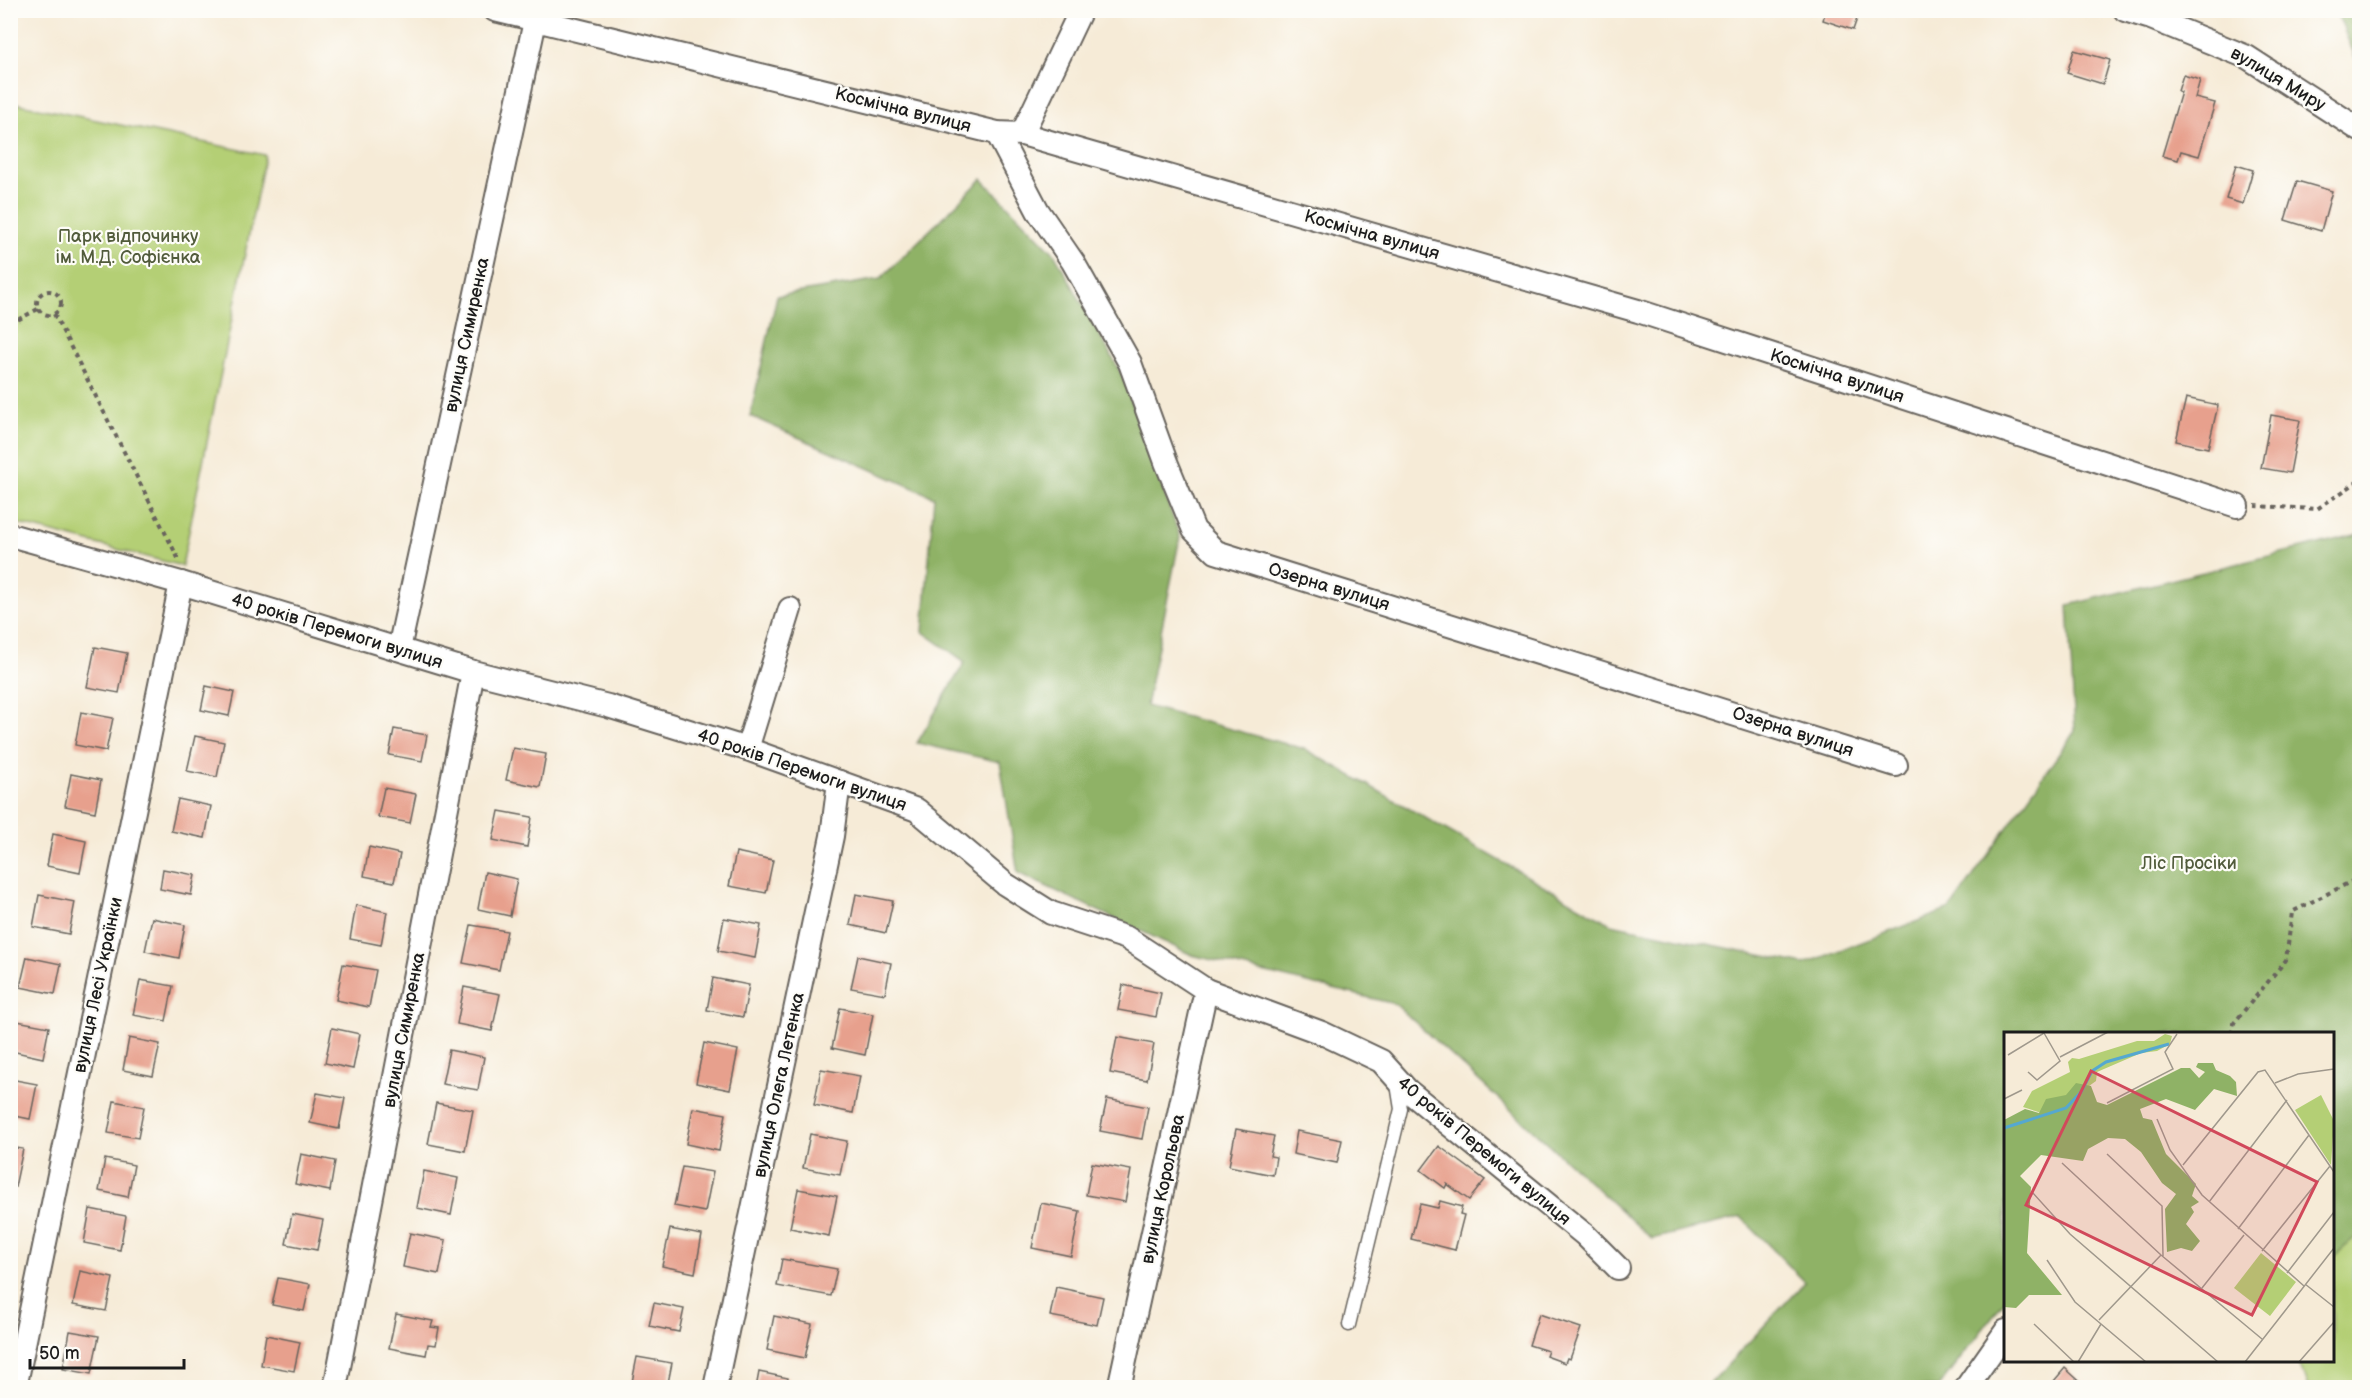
<svg xmlns="http://www.w3.org/2000/svg" width="2370" height="1398" viewBox="0 0 2370 1398" font-family="'Balsamiq Sans',sans-serif">
<rect width="100%" height="100%" fill="#fdfcf7"/>
<filter id="ink" filterUnits="userSpaceOnUse"><feTurbulence type="fractalNoise" baseFrequency=".0167" numOctaves="2"/><feDisplacementMap in="SourceGraphic" scale="12" xChannelSelector="R" yChannelSelector="G"/><feConvolveMatrix kernelMatrix="1 2 1 2 8 2 1 2 1" color-interpolation-filters="sRGB"/></filter>
<filter id="wash" filterUnits="userSpaceOnUse"><feTurbulence type="fractalNoise" baseFrequency=".008" numOctaves="4" result="noise"/><feDisplacementMap in="SourceGraphic" scale="24" xChannelSelector="R" yChannelSelector="G"/><feGaussianBlur stdDeviation="1.35" result="paint"/><feColorMatrix in="noise" values="0 0 0 0 0 0 0 0 0 0 0 0 0 0 0 0 0 1.4 0 .05"/><feComposite in="paint" operator="in"/></filter>
<g filter="url(#wash)">
<rect width="100%" height="100%" fill="#f6ebd7"/>
<!-- green -->
<g fill="#b4cf75" stroke="#687648" stroke-width="1.5">
<polygon points="10,102 265,155 182,566 11,522"/>
<polygon points="2359,1060 2359,1387 2308,1387 2298,1361 2332,1360 2333,1095"/>
</g>
<!-- forest -->
<g fill="#8fb266" stroke="#566741" stroke-width="1.5">
<polygon points="2336,11 2359,11 2359,66"/>
<polygon points="982,179 1054,253 1122,375 1180,537 1146,706 1305,749 1611,924 1804,964 1950,909 2075,731 2068,605 2359,534 2359,1235 2333,1257 2332,1034 2006,1034 2005,1300 1939,1387 1707,1387 1805,1282 1741,1217 1652,1239 1395,1004 1192,955 1018,873 1000,762 917,743 965,662 923,632 934,497 750,416 777,296 880,279"/>
</g>
<g fill="none" stroke-linecap="round" stroke-linejoin="round">
<!-- stream -->
<polyline stroke="#55a8d0" stroke-width="6" points="2360,1240 2355,1278 2360,1331"/>
</g>
<g id="blocks">
<!-- building -->
<g fill="#e7a08d">
<polygon points="1826,10 1860,10 1853,30 1823,20"/>
<polygon points="2074,50 2110,60 2103,84 2067,73"/>
<polygon points="2183,75 2200,80 2195,98 2215,103 2199,156 2181,151 2178,160 2162,156 2181,92 2178,91"/>
<polygon points="2236,165 2253,170 2243,204 2226,199"/>
<polygon points="2297,181 2332,191 2321,231 2285,220"/>
<polygon points="2186,398 2218,405 2208,448 2176,441"/>
<polygon points="2271,415 2300,420 2290,473 2261,468"/>
<polygon points="95,647 127,653 119,693 87,687"/>
<polygon points="206,686 234,692 229,716 201,710"/>
<polygon points="81,712 113,718 106,751 75,745"/>
<polygon points="394,729 427,735 422,761 389,755"/>
<polygon points="195,736 224,742 217,777 187,771"/>
<polygon points="513,748 546,754 540,787 506,780"/>
<polygon points="71,774 101,780 95,812 65,806"/>
<polygon points="384,788 416,794 410,823 378,817"/>
<polygon points="178,799 211,806 205,838 171,831"/>
<polygon points="499,811 532,817 527,847 493,840"/>
<polygon points="53,834 86,841 80,873 47,866"/>
<polygon points="369,847 400,854 394,882 364,876"/>
<polygon points="736,852 773,860 766,893 729,886"/>
<polygon points="163,869 195,875 191,895 160,889"/>
<polygon points="485,872 517,879 510,916 478,909"/>
<polygon points="856,894 893,901 886,933 850,925"/>
<polygon points="39,895 75,902 69,934 33,927"/>
<polygon points="356,905 387,912 381,945 350,939"/>
<polygon points="152,918 185,925 179,958 145,951"/>
<polygon points="724,918 761,925 755,958 718,951"/>
<polygon points="471,925 507,931 499,970 463,963"/>
<polygon points="858,956 891,963 885,994 851,988"/>
<polygon points="27,957 61,964 55,994 20,987"/>
<polygon points="343,964 376,970 369,1007 336,1000"/>
<polygon points="713,978 749,985 743,1017 707,1010"/>
<polygon points="140,980 173,986 166,1021 133,1015"/>
<polygon points="1123,985 1161,993 1156,1017 1118,1010"/>
<polygon points="464,987 500,994 492,1031 457,1024"/>
<polygon points="840,1008 873,1014 865,1055 832,1048"/>
<polygon points="17,1021 49,1027 43,1058 11,1051"/>
<polygon points="332,1028 360,1034 353,1069 325,1063"/>
<polygon points="1117,1037 1154,1044 1147,1080 1110,1073"/>
<polygon points="129,1038 160,1044 153,1076 123,1070"/>
<polygon points="704,1043 738,1050 730,1090 696,1083"/>
<polygon points="449,1050 484,1057 478,1090 442,1084"/>
<polygon points="821,1069 860,1076 853,1113 814,1105"/>
<polygon points="10,1079 37,1084 30,1119 10,1115"/>
<polygon points="317,1093 345,1098 339,1129 310,1123"/>
<polygon points="1107,1099 1148,1107 1142,1139 1100,1131"/>
<polygon points="114,1101 144,1107 138,1138 108,1133"/>
<polygon points="436,1103 473,1110 465,1151 428,1144"/>
<polygon points="693,1108 726,1114 719,1151 686,1144"/>
<polygon points="1236,1129 1274,1136 1270,1156 1276,1157 1273,1175 1229,1166"/>
<polygon points="1297,1131 1342,1140 1337,1163 1293,1154"/>
<polygon points="810,1134 847,1141 840,1175 803,1168"/>
<polygon points="1439,1146 1485,1180 1469,1200 1447,1184 1445,1188 1421,1170"/>
<polygon points="10,1147 23,1149 15,1187 10,1186"/>
<polygon points="301,1154 335,1161 330,1191 295,1184"/>
<polygon points="105,1159 134,1165 128,1197 99,1191"/>
<polygon points="1092,1163 1131,1170 1125,1202 1086,1195"/>
<polygon points="682,1167 713,1172 705,1212 674,1206"/>
<polygon points="424,1171 458,1178 451,1215 417,1208"/>
<polygon points="798,1189 837,1196 829,1236 790,1228"/>
<polygon points="1440,1201 1462,1207 1460,1214 1464,1215 1455,1250 1411,1239 1420,1204 1438,1208"/>
<polygon points="1041,1203 1080,1211 1071,1256 1032,1248"/>
<polygon points="90,1209 126,1216 120,1250 84,1243"/>
<polygon points="292,1214 323,1220 317,1250 286,1244"/>
<polygon points="670,1229 702,1235 695,1273 662,1266"/>
<polygon points="410,1233 446,1240 439,1274 403,1267"/>
<polygon points="782,1259 837,1269 831,1296 777,1286"/>
<polygon points="80,1271 113,1278 106,1311 73,1305"/>
<polygon points="278,1278 310,1284 304,1311 272,1305"/>
<polygon points="1056,1287 1103,1297 1097,1325 1050,1316"/>
<polygon points="654,1303 684,1309 679,1332 649,1326"/>
<polygon points="396,1314 433,1321 431,1327 439,1328 436,1345 428,1344 426,1355 389,1348"/>
<polygon points="1539,1314 1581,1328 1570,1359 1567,1358 1565,1363 1546,1356 1548,1351 1529,1345"/>
<polygon points="774,1316 812,1324 805,1358 767,1350"/>
<polygon points="70,1331 99,1336 91,1374 63,1369"/>
<polygon points="266,1335 300,1342 294,1371 261,1365"/>
<polygon points="637,1357 672,1363 667,1388 631,1387"/>
<polygon points="2065,1368 2087,1388 2048,1388"/>
<polygon points="759,1372 788,1378 786,1388 756,1388"/>
</g>
</g>
</g>
<g filter="url(#ink)">
<use href="#blocks" fill-opacity="0" stroke="#68645d" stroke-width="1.5"/>
<g fill="none" stroke-linecap="round" stroke-linejoin="round">
<!-- lane casing -->
<g stroke="#68645d" stroke-width="15">
<polyline id="lane" points="1349,1325 1401,1109 1397,1084"/>
</g>
<!-- street casing -->
<g stroke="#68645d" stroke-width="26">
<g id="street">
<polyline points="495,10 997,133 1022,134 1638,311 2237,506"/>
<polyline points="2125,10 2151,18 2247,57 2360,130"/>
<polyline points="997,133 1038,211 1073,262 1130,363 1166,462 1194,530 1216,552 1896,765"/>
<polyline points="1022,134 1081,10"/>
<polyline points="10,535 181,583 473,672 608,706 747,749 917,810 1005,884 1051,913 1127,938 1206,990 1322,1033 1381,1061 1407,1090 1585,1235 1618,1268"/>
<polyline points="399,649 535,21"/>
<polyline points="747,749 790,609"/>
<polyline points="15,1388 181,583"/>
<polyline points="335,1388 473,672"/>
<polyline points="715,1388 832,836 839,782"/>
<polyline points="1119,1388 1206,990"/>
<polyline points="1966,1388 2006,1331"/>
</g>
</g>
<!-- path -->
<g stroke="#68645d" stroke-width="4" stroke-dasharray="4.5 4.5" stroke-linecap="butt">
<circle cx="49" cy="303" r="12"/>
<polyline points="54,314 179,560"/>
<polyline points="10,324 38,309"/>
<polyline points="2255,506 2317,509 2360,480"/>
<polyline points="2231,1034 2234,1023 2286,960 2292,912 2360,877"/>
</g>
<!-- lane -->
<use href="#lane" stroke="#fff" stroke-width="12"/>
<!-- street -->
<use href="#street" stroke="#fff" stroke-width="22"/>
</g>
</g>
<g text-anchor="middle" dominant-baseline="central" stroke-width="4.5" stroke-linejoin="round" paint-order="stroke">
<!-- street labels -->
<g font-size="18" fill="#1c1c1c" stroke="#fdfcf7">
<text transform="translate(2278 79) rotate(31)">вулиця Миру</text>
<text transform="translate(903 110) rotate(14)">Космічна вулиця</text>
<text transform="translate(1372 235) rotate(16)">Космічна вулиця</text>
<text transform="translate(467 335) rotate(-78)">вулиця Симиренка</text>
<text transform="translate(1837 376) rotate(18)">Космічна вулиця</text>
<text transform="translate(1329 587) rotate(17)">Озерна вулиця</text>
<text transform="translate(337 631) rotate(17)">40 років Перемоги вулиця</text>
<text transform="translate(1793 732) rotate(18)">Озерна вулиця</text>
<text transform="translate(802 770) rotate(19)">40 років Перемоги вулиця</text>
<text transform="translate(98 985) rotate(-78)">вулиця Лесі Українки</text>
<text transform="translate(404 1030) rotate(-79)">вулиця Симиренка</text>
<text transform="translate(779 1085) rotate(-78)">вулиця Олега Летенка</text>
<text transform="translate(1484 1151) rotate(40)">40 років Перемоги вулиця</text>
<text transform="translate(1163 1189) rotate(-78)">вулиця Корольова</text>
</g>
<!-- park labels -->
<g font-size="18" fill="#515b3b" stroke="#fdfcf7">
<text x="128" y="236">Парк відпочинку<tspan x="128" dy="21">ім. М.Д. Софієнка</tspan></text>
<text x="2189" y="863">Ліс Просіки</text>
</g>
</g>
<!-- overview -->
<g transform="translate(2004 1032)">
<rect width="330" height="330" fill="#f6ebd7"/>
<path d="M161,2L168,4L166,12L153,19L137,21L93,40L92,49L85,54L84,66L47,84L19,75L28,59L66,40L64,30L68,26L75,27L133,9H150ZM317,63L330,89L327,133L291,78ZM257,221L292,250L266,284L230,256Z" fill="#b4cf75"/>
<path d="M194,31H209L212,38L226,44L232,50L233,64L210,57L191,78L162,67L136,77L139,86L148,88L162,122L192,152L188,164L195,170L187,175L190,180L182,192L196,209L188,219L177,216L163,220L161,177L172,162L158,151L137,120L121,107L104,106L84,117L79,129L37,123L16,144L27,155L23,221L58,263H25L12,276L0,275V88L21,77L35,81L42,67L62,63L72,51L87,54L93,70L103,73L177,36H186L195,46L201,40L192,35Z" fill="#8fb266"/>
<path fill="none" stroke="#55a8d0" stroke-width="3" d="M0,96L62,76L77,60L88,39L102,30L165,12"/>
<path fill="none" stroke="#9f988c" stroke-width="1.5" d="M162,0H193M4,23L40,1M56,25L104,0M24,40L33,48L56,29L40,1M271,51L294,42L330,37M0,67L18,58M103,71L169,37L161,20L173,2M153,87L166,118L198,163L300,254M103,122L158,174L159,224M58,131L157,223L258,307M179,133L254,40L261,38L330,140M28,160L66,202L214,330M205,170L283,68M234,197L305,103M258,219L326,134M43,228L71,270L142,330M283,241L330,180M301,252L330,275M198,256L240,203M95,288L157,223M30,292L70,330M74,330L97,292M241,330L330,216M295,330L330,290"/>
<path fill="#d1495b" fill-opacity="0.15" stroke="#d1495b" stroke-width="3" d="M87,39L313,150L248,283L22,173Z"/>
<rect width="330" height="330" fill="none" stroke="#1c1c1c" stroke-width="3"/>
</g>
<!-- margin -->
<rect width="2370" height="1398" fill="none" stroke="#fdfcf7" stroke-width="36"/>
<!-- scale -->
<path d="M30 1359v9h154v-9" fill="none" stroke="#1c1c1c" stroke-width="3"/>
<text x="39" y="1359" font-size="18" fill="#1c1c1c" stroke="#fdfcf7" stroke-width="4.5" paint-order="stroke">50 m</text>
</svg>
